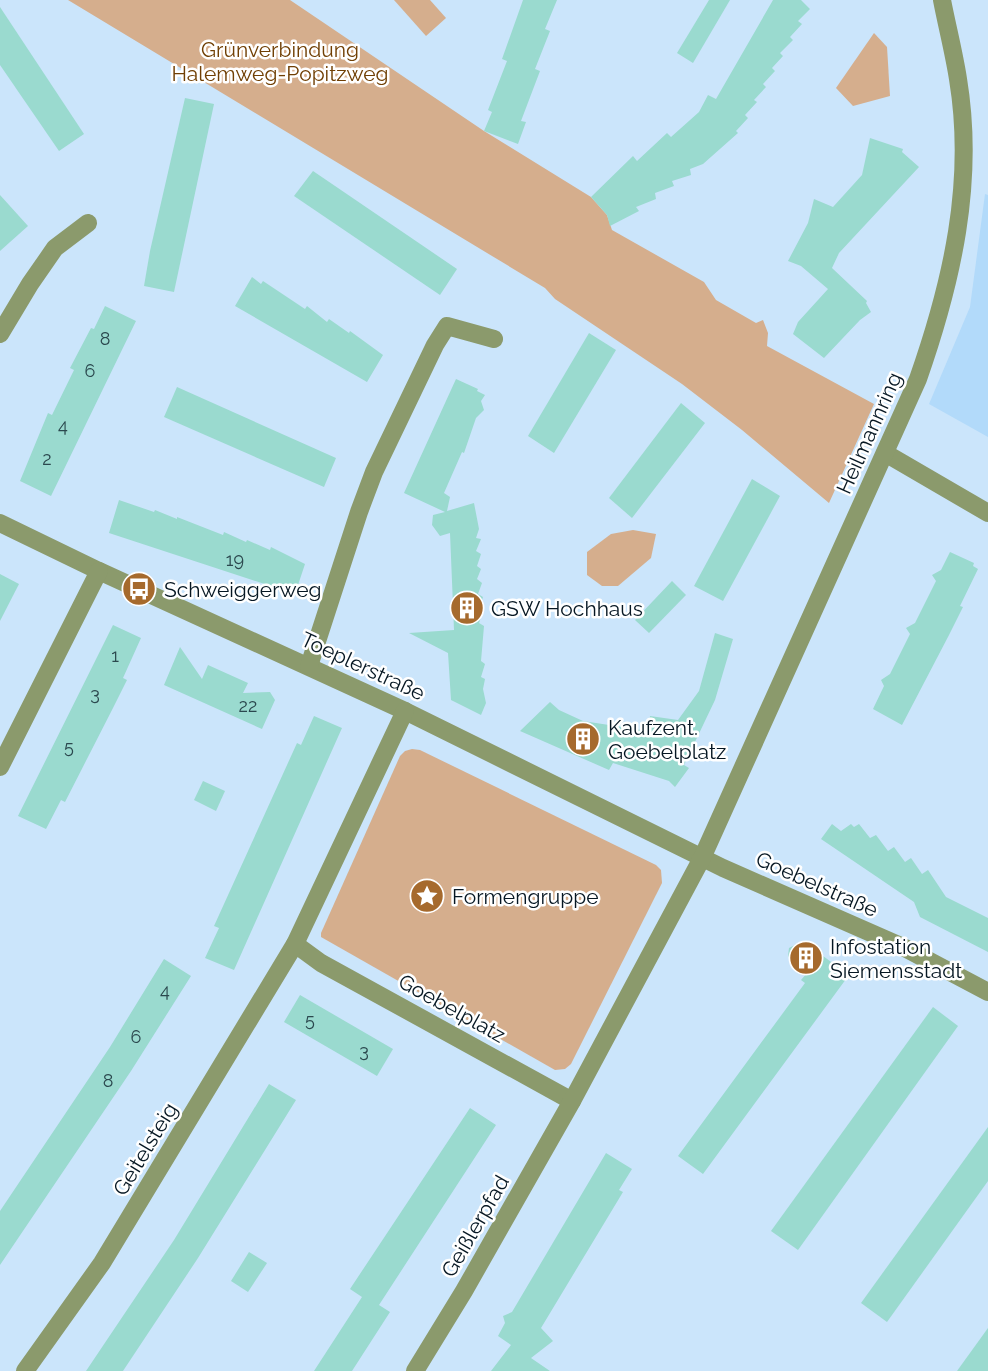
<svg xmlns="http://www.w3.org/2000/svg" width="988" height="1371" viewBox="0 0 988 1371" font-family="Raleway,sans-serif">
<rect width="100%" height="100%" fill="#cbe5fb"/>
<!-- built -->
<polygon fill="#b2dafa" points="985,194 988,195 988,437 929,404 970,307"/>
<!-- green -->
<g fill="#d5ae8d">
<polygon points="68,0 290,0 484,131 591,197 607,215 612,230 704,282 716,300 756,323 763,320 768,333 767,346 874,404 829,503 742,430 682,384 555,299 545,288"/>
<polygon points="394,0 430,0 446,18 426,36"/>
<polygon points="874,33 887,47 890,96 853,106 836,88"/>
<polygon points="633,530 656,534 651,558 618,586 602,586 587,575 587,552 611,534"/>
<polygon points="412,749 420,750 656,865 661,870 662,883 571,1064 565,1069 555,1070 321,937 321,933 400,756 405,751"/>
</g>
<!-- building -->
<g fill="#9adacf">
<polygon points="523,0 557,0 545,29 550,31 535,69 540,71 521,121 526,122 518,144 484,131 492,112 488,110 507,61 502,59"/>
<polygon points="709,0 730,0 693,63 677,53"/>
<polygon points="773,0 801,0 810,9 798,21 802,24 790,37 793,40 780,53 783,56 772,68 775,71 763,84 766,87 754,100 757,102 745,115 748,118 736,131 738,133 703,164 690,169 691,175 672,181 674,186 655,193 656,199 636,207 639,211 610,226 607,215 591,197 633,156 637,161 667,133 671,137 699,112 708,95 716,99"/>
<polygon points="0,7 84,134 59,151 0,65"/>
<polygon points="185,98 214,104 174,292 144,286 150,251"/>
<polygon points="870,138 903,149 902,152 919,167 839,253 832,268 867,301 866,303 871,312 860,320 824,358 793,334 798,322 828,289 801,266 788,261 808,223 814,199 833,207 862,175"/>
<polygon points="313,171 457,269 440,295 294,196"/>
<polygon points="0,195 28,226 0,251"/>
<polygon points="252,277 261,284 263,281 305,309 307,306 327,322 329,319 349,333 350,331 383,355 367,382 235,306"/>
<polygon points="105,306 136,321 51,496 20,481 48,413 52,415 74,370 70,368 91,328 94,329"/>
<polygon points="589,333 616,350 554,453 528,436"/>
<polygon points="456,379 478,389 477,391 485,395 481,401 484,410 476,418 464,453 462,452 444,493 450,497 447,511 474,503 479,529 476,538 481,539 476,551 481,554 477,566 481,569 477,579 482,583 478,594 483,597 479,609 483,611 479,623 484,626 481,661 485,664 481,677 485,679 483,689 486,703 481,715 451,700 448,653 409,633 454,630 450,533 440,536 432,525 433,515 445,512 404,493"/>
<polygon points="177,387 336,458 324,487 164,417"/>
<polygon points="681,403 705,423 632,518 609,498"/>
<polygon points="752,479 780,496 723,601 694,586"/>
<polygon points="119,500 154,512 155,510 177,519 177,517 223,535 224,532 246,542 247,540 270,550 271,547 305,564 295,594 109,533"/>
<polygon points="950,552 974,563 973,566 978,569 960,606 963,607 949,635 902,725 873,709 884,686 881,680 890,674 910,634 906,628 915,623 936,581 932,575 941,570"/>
<polygon points="0,574 19,584 0,621"/>
<polygon points="672,581 686,595 649,633 635,620"/>
<polygon points="113,625 141,638 123,678 127,680 113,708 65,802 61,800 46,829 18,816"/>
<polygon points="715,633 733,639 715,700 684,765 689,768 675,787 669,781 613,763 609,770 520,731 550,702 559,710 583,721 648,731 650,716 678,720 699,691"/>
<polygon points="180,647 202,679 208,665 248,683 243,693 270,692 275,700 262,729 164,685"/>
<polygon points="314,716 342,728 234,970 205,958 219,928 214,926 297,743 301,745"/>
<polygon points="203,781 225,791 216,811 194,800"/>
<polygon points="832,824 841,831 851,824 854,827 859,824 870,838 876,835 888,851 894,847 905,862 911,858 922,874 928,870 946,897 988,918 988,952 920,917 914,902 821,839"/>
<polygon points="797,944 823,956 849,975 703,1174 678,1156 805,983 801,980 807,973 788,956 789,948"/>
<polygon points="164,959 191,976 131,1071 0,1265 0,1211 110,1047"/>
<polygon points="300,995 393,1049 377,1076 284,1022"/>
<polygon points="933,1007 958,1026 798,1250 771,1231"/>
<polygon points="269,1084 296,1100 198,1258 123,1371 86,1371 174,1240"/>
<polygon points="470,1108 496,1125 379,1305 390,1312 352,1371 314,1371 362,1297 350,1289"/>
<polygon points="988,1127 988,1181 887,1322 861,1303"/>
<polygon points="606,1153 632,1169 619,1190 623,1192 541,1328 553,1341 531,1358 550,1371 491,1371 511,1345 498,1336 505,1323 503,1316 512,1312"/>
<polygon points="249,1252 267,1263 248,1292 231,1281"/>
<polygon points="988,1328 988,1371 957,1371"/>
</g>
<g fill="none" stroke-linecap="round" stroke-linejoin="round">
<!-- street -->
<g stroke="#8b9a6c" stroke-width="18">
<polyline points="0,334 30,284 55,248 88,223"/>
<polyline points="885,453 988,513"/>
<polyline points="0,523 99,571 405,711 723,868 903,947 988,992"/>
<polyline points="309,666 359,512 374,472 435,345 447,326 494,339"/>
<polyline points="0,767 99,571"/>
<polyline points="295,944 321,963 572,1101"/>
<polyline points="25,1371 102,1263 295,944 405,711"/>
<path d="M415,1371L464,1291L572,1101L702,858L918,379C952,282 975,182 958,79C954,53 947,26 942,0"/>
</g>
</g>
<!-- icons -->
<defs>
<g id="bus-disc" transform="scale(1.75)"><circle r="9.5" fill="#a66a2d" stroke="#fff"/><path d="M-5-6H5V4H4V6H2V4H-2V6H-4V4H-5ZM-3.5-4V0h7V-4ZM-3.5 1.2v1.5H-2V1.2ZM2 1.2v1.5H3.5V1.2Z" fill="#fff"/></g>
<g id="building-disc" transform="scale(1.75)"><circle r="9.5" fill="#a66a2d" stroke="#fff"/><path d="M-4-6H4V6H1V3H-1V6H-4ZM-2.5-4.3h1.7v1.8h-1.7ZM.8-4.3h1.7v1.8H.8ZM-2.5-1h1.7V.8h-1.7ZM.8-1h1.7V.8H.8Z" fill="#fff"/></g>
<g id="sight-disc" transform="scale(1.75)"><circle r="9.5" fill="#a66a2d" stroke="#fff"/><path d="M0-6L1.8-2.2L6-1.7L2.9 1.2L3.7 5.4L0 3.3L-3.7 5.4L-2.9 1.2L-6-1.7L-1.8-2.2Z" fill="#fff"/></g>
</defs>
<g fill-rule="evenodd">
<use href="#bus-disc" x="139" y="589"/>
<use href="#building-disc" x="467" y="608"/>
<use href="#building-disc" x="583" y="739"/>
<use href="#sight-disc" x="427" y="896"/>
<use href="#building-disc" x="806" y="958"/>
</g>
<g text-anchor="middle" dominant-baseline="central" stroke-width="5" stroke-linejoin="round" paint-order="stroke">
<!-- number labels -->
<g font-size="18" fill="#2b484e">
<text x="105" y="338">8</text>
<text x="90" y="370">6</text>
<text x="63" y="425">4</text>
<text x="47" y="458">2</text>
<text x="235" y="559">19</text>
<text x="115" y="655">1</text>
<text x="95" y="693">3</text>
<text x="248" y="705">22</text>
<text x="69" y="746">5</text>
<text x="165" y="990">4</text>
<text x="310" y="1019">5</text>
<text x="136" y="1036">6</text>
<text x="364" y="1050">3</text>
<text x="108" y="1080">8</text>
</g>
<!-- park labels -->
<g font-size="21" fill="#703f04" stroke="#fff">
<text x="280" y="49">Grünverbindung<tspan x="280" dy="24">Halemweg-Popitzweg</tspan></text>
</g>
<!-- street labels -->
<g font-size="21" fill="#061723" stroke="#fff">
<text transform="translate(869 433) rotate(-66)">Heilmannring</text>
<text transform="translate(363 666) rotate(25)">Toeplerstraße</text>
<text transform="translate(817 884) rotate(24)">Goebelstraße</text>
<text transform="translate(452 1008) rotate(29)">Goebelplatz</text>
<text transform="translate(145 1149) rotate(-59)">Geitelsteig</text>
<text transform="translate(475 1226) rotate(-60)">Geißlerpfad</text>
</g>
<!-- poi labels -->
<g font-size="21" fill="#061723" stroke="#fff" text-anchor="start">
<text x="164" y="589">Schweiggerweg</text>
<text x="491" y="608">GSW Hochhaus</text>
<text x="608" y="727">Kaufzent.<tspan x="608" dy="24">Goebelplatz</tspan></text>
<text x="452" y="896">Formengruppe</text>
<text x="830" y="946">Infostation<tspan x="830" dy="24">Siemensstadt</tspan></text>
</g>
</g>
</svg>
